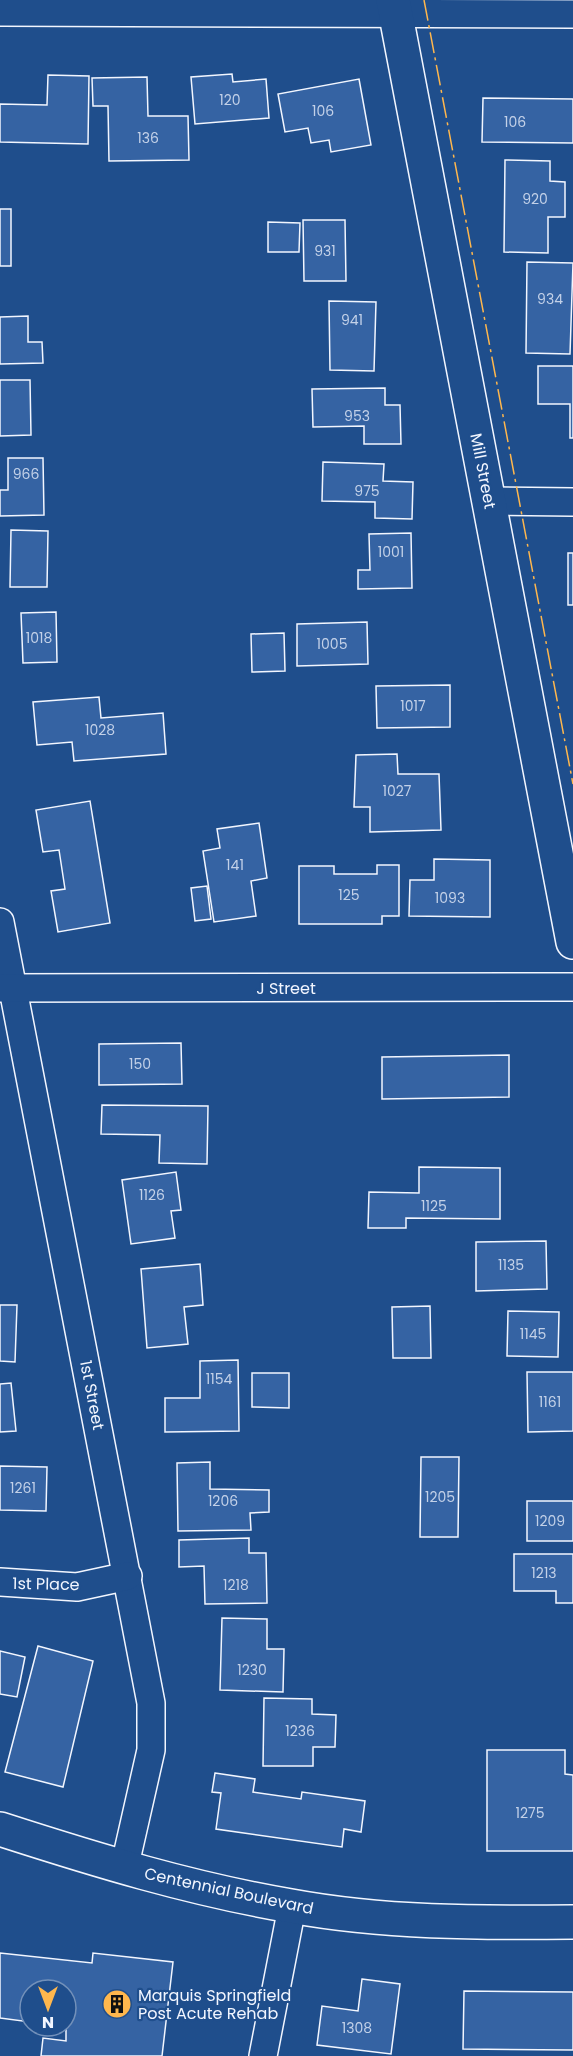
<svg xmlns="http://www.w3.org/2000/svg" width="573" height="2056" viewBox="0 0 573 2056" font-family="Poppins,sans-serif">
<rect width="100%" height="100%" fill="#1f4e8c"/>
<!-- building -->
<g fill="#3563a3" stroke="#f2f6ff" stroke-width="1.5">
<polygon points="232,74 233,82 266,79 269,118 195,124 191,77"/>
<polygon points="48,75 89,76 88,144 0,142 0,104 47,105"/>
<polygon points="147,77 148,116 188,116 189,160 109,161 108,106 93,106 92,78"/>
<polygon points="359,79 371,145 331,152 329,140 311,143 308,128 285,132 278,94"/>
<polygon points="483,98 573,99 573,143 482,142"/>
<polygon points="505,160 550,161 550,181 565,182 565,217 548,217 548,253 504,252"/>
<rect x="0" y="209" width="11" height="57"/>
<polygon points="303,220 345,220 346,281 304,281"/>
<polygon points="268,222 300,223 299,252 268,252"/>
<polygon points="527,262 573,263 570,354 526,353"/>
<polygon points="329,301 376,302 374,371 330,370"/>
<polygon points="28,316 28,342 42,342 43,363 0,364 0,317"/>
<polygon points="538,366 573,366 573,438 570,438 570,404 538,404"/>
<polygon points="0,380 30,380 31,435 0,436"/>
<polygon points="385,388 385,405 400,405 401,444 364,444 364,426 313,427 312,389"/>
<polygon points="8,458 43,458 44,515 0,516 0,490 8,490"/>
<polygon points="323,462 384,464 383,481 413,482 412,519 375,518 375,502 322,501"/>
<polygon points="11,530 48,531 47,587 10,587"/>
<polygon points="411,533 412,588 358,589 358,570 370,570 369,534"/>
<rect x="568" y="553" width="5" height="52"/>
<polygon points="56,612 57,662 23,663 21,613"/>
<polygon points="367,622 368,664 297,666 297,624"/>
<polygon points="284,633 285,671 252,672 251,634"/>
<polygon points="450,685 450,727 377,728 376,686"/>
<polygon points="99,697 101,718 163,713 166,754 74,761 72,742 37,745 33,702"/>
<polygon points="397,754 398,774 439,774 441,830 370,832 370,807 354,807 356,755"/>
<polygon points="90,801 110,923 58,932 51,891 65,889 59,850 43,852 36,810"/>
<polygon points="259,823 267,878 251,881 256,916 214,922 203,851 220,848 217,829"/>
<polygon points="434,859 490,860 490,917 409,916 410,880 434,880"/>
<polygon points="377,865 399,865 399,916 382,916 382,924 299,924 299,866 334,866 334,874 377,874"/>
<polygon points="207,886 211,919 195,921 191,888"/>
<polygon points="181,1043 182,1084 99,1085 99,1044"/>
<polygon points="509,1055 509,1097 382,1099 382,1057"/>
<polygon points="102,1105 208,1106 207,1164 159,1163 160,1135 101,1134"/>
<polygon points="419,1167 500,1168 500,1219 406,1218 406,1228 368,1228 369,1192 419,1193"/>
<polygon points="176,1172 181,1210 171,1211 175,1238 131,1244 122,1180"/>
<polygon points="546,1241 547,1289 476,1291 476,1242"/>
<polygon points="200,1264 203,1305 184,1307 188,1344 147,1348 141,1269"/>
<polygon points="0,1305 17,1305 15,1362 0,1361"/>
<polygon points="430,1306 431,1358 393,1358 392,1307"/>
<polygon points="508,1311 559,1312 558,1357 507,1356"/>
<polygon points="238,1360 239,1431 165,1432 165,1398 200,1398 200,1361"/>
<polygon points="527,1372 573,1372 573,1431 528,1432"/>
<polygon points="252,1373 289,1373 289,1408 252,1407"/>
<polygon points="11,1383 16,1431 0,1432 0,1384"/>
<polygon points="421,1457 459,1457 458,1537 420,1537"/>
<polygon points="210,1462 210,1489 269,1490 269,1512 250,1513 251,1530 178,1531 177,1463"/>
<polygon points="0,1466 47,1467 46,1511 0,1510"/>
<rect x="527" y="1501" width="46" height="40"/>
<polygon points="249,1538 249,1553 266,1553 267,1603 205,1604 204,1566 179,1567 179,1540"/>
<polygon points="514,1554 573,1554 573,1603 556,1603 556,1591 514,1591"/>
<polygon points="222,1618 267,1619 267,1649 284,1649 283,1692 220,1690"/>
<polygon points="38,1646 93,1661 63,1787 5,1772"/>
<polygon points="0,1651 25,1657 17,1697 0,1694"/>
<polygon points="264,1698 312,1699 312,1714 336,1715 335,1747 313,1747 313,1766 263,1766"/>
<polygon points="487,1750 565,1750 565,1774 573,1775 573,1851 487,1851"/>
<polygon points="215,1773 255,1779 253,1792 301,1799 302,1792 365,1801 361,1832 344,1829 342,1847 216,1829 221,1793 212,1792"/>
<polygon points="0,1953 92,1963 93,1953 173,1962 162,2056 41,2056 43,2038 66,2041 66,1990 30,1990 30,2022 0,2018"/>
<polygon points="362,1979 400,1984 391,2054 317,2045 322,2006 358,2011"/>
<polygon points="464,1991 573,1992 573,2050 463,2049"/>
</g>
<g fill="none" stroke-linecap="round" stroke-linejoin="round">
<!-- street casing -->
<g stroke="#f2f6ff" stroke-width="30">
<g id="street">
<polyline points="0,12 573,14"/>
<polyline points="488,501 573,502"/>
<polyline points="0,922 151,1703 151,1750 124,1869"/>
<polyline points="0,988 573,987"/>
<polyline points="0,1582 77,1587 128,1576"/>
<polyline points="263,2056 292,1907"/>
</g>
</g>
<!-- secondary casing -->
<g stroke="#f2f6ff" stroke-width="36">
<g id="secondary">
<polyline points="393,0 573,942"/>
<path d="M0,1829C96,1860 191,1889 291,1906C383,1923 479,1923 573,1922"/>
</g>
</g>
<!-- street -->
<use href="#street" stroke="#1f4e8c" stroke-width="27"/>
<!-- secondary -->
<use href="#secondary" stroke="#1f4e8c" stroke-width="33"/>
<!-- power -->
<polyline stroke="#ffb74d" stroke-width="1.5" stroke-dasharray="21 4.5 3 4.5" stroke-linecap="butt" points="424,0 573,784"/>
</g>
<!-- icons -->
<defs>
<g id="building-disc" transform="scale(1.5)"><circle r="9.5" fill="#ffb74d" stroke="#1f4e8c"/><path d="M-4-6H4V6H1V3H-1V6H-4ZM-2.5-4.3h1.7v1.8h-1.7ZM.8-4.3h1.7v1.8H.8ZM-2.5-1h1.7V.8h-1.7ZM.8-1h1.7V.8H.8Z" fill="#111"/></g>
</defs>
<g fill-rule="evenodd">
<use href="#building-disc" x="117" y="2004"/>
</g>
<g text-anchor="middle" dominant-baseline="central" stroke-width="4.5" stroke-linejoin="round" paint-order="stroke">
<!-- number labels -->
<g font-size="14" fill="#c3d1e8">
<text x="230" y="100">120</text>
<text x="323" y="111">106</text>
<text x="515" y="122">106</text>
<text x="148" y="138">136</text>
<text x="535" y="199">920</text>
<text x="325" y="251">931</text>
<text x="550" y="299">934</text>
<text x="352" y="320">941</text>
<text x="357" y="416">953</text>
<text x="26" y="474">966</text>
<text x="367" y="491">975</text>
<text x="391" y="552">1001</text>
<text x="39" y="638">1018</text>
<text x="332" y="644">1005</text>
<text x="413" y="706">1017</text>
<text x="100" y="730">1028</text>
<text x="397" y="791">1027</text>
<text x="235" y="865">141</text>
<text x="349" y="895">125</text>
<text x="450" y="898">1093</text>
<text x="140" y="1064">150</text>
<text x="152" y="1195">1126</text>
<text x="434" y="1206">1125</text>
<text x="511" y="1265">1135</text>
<text x="533" y="1334">1145</text>
<text x="219" y="1379">1154</text>
<text x="550" y="1402">1161</text>
<text x="23" y="1488">1261</text>
<text x="440" y="1497">1205</text>
<text x="223" y="1501">1206</text>
<text x="550" y="1521">1209</text>
<text x="544" y="1573">1213</text>
<text x="236" y="1585">1218</text>
<text x="252" y="1670">1230</text>
<text x="300" y="1731">1236</text>
<text x="530" y="1813">1275</text>
<text x="357" y="2028">1308</text>
</g>
<!-- street labels -->
<g font-size="16" fill="#f2f6ff" stroke="#1f4e8c">
<text transform="translate(483 471) rotate(79)">Mill Street</text>
<text x="286" y="988">J Street</text>
<text transform="translate(92 1395) rotate(79)">1st Street</text>
<text transform="translate(46 1584) rotate(1)">1st Place</text>
<text transform="translate(229 1891) rotate(12)">Centennial Boulevard</text>
</g>
<!-- poi labels -->
<g font-size="16" fill="#f2f6ff" stroke="#1f4e8c" text-anchor="start">
<text x="138" y="1995">Marquis Springfield<tspan x="138" dy="18">Post Acute Rehab</tspan></text>
</g>
</g>
<!-- north arrow -->
<g transform="translate(48 2008) rotate(180)"><circle r="28" fill="#1f4e8c" stroke="#7391ba" stroke-width="1.5"/>
<path d="M0-4.5L10 22L0 15L-10 22Z" fill="#ffb74d"/>
<text y="-9" font-size="16" font-weight="bold" text-anchor="middle" fill="#f2f6ff">N</text>
</g>
</svg>
